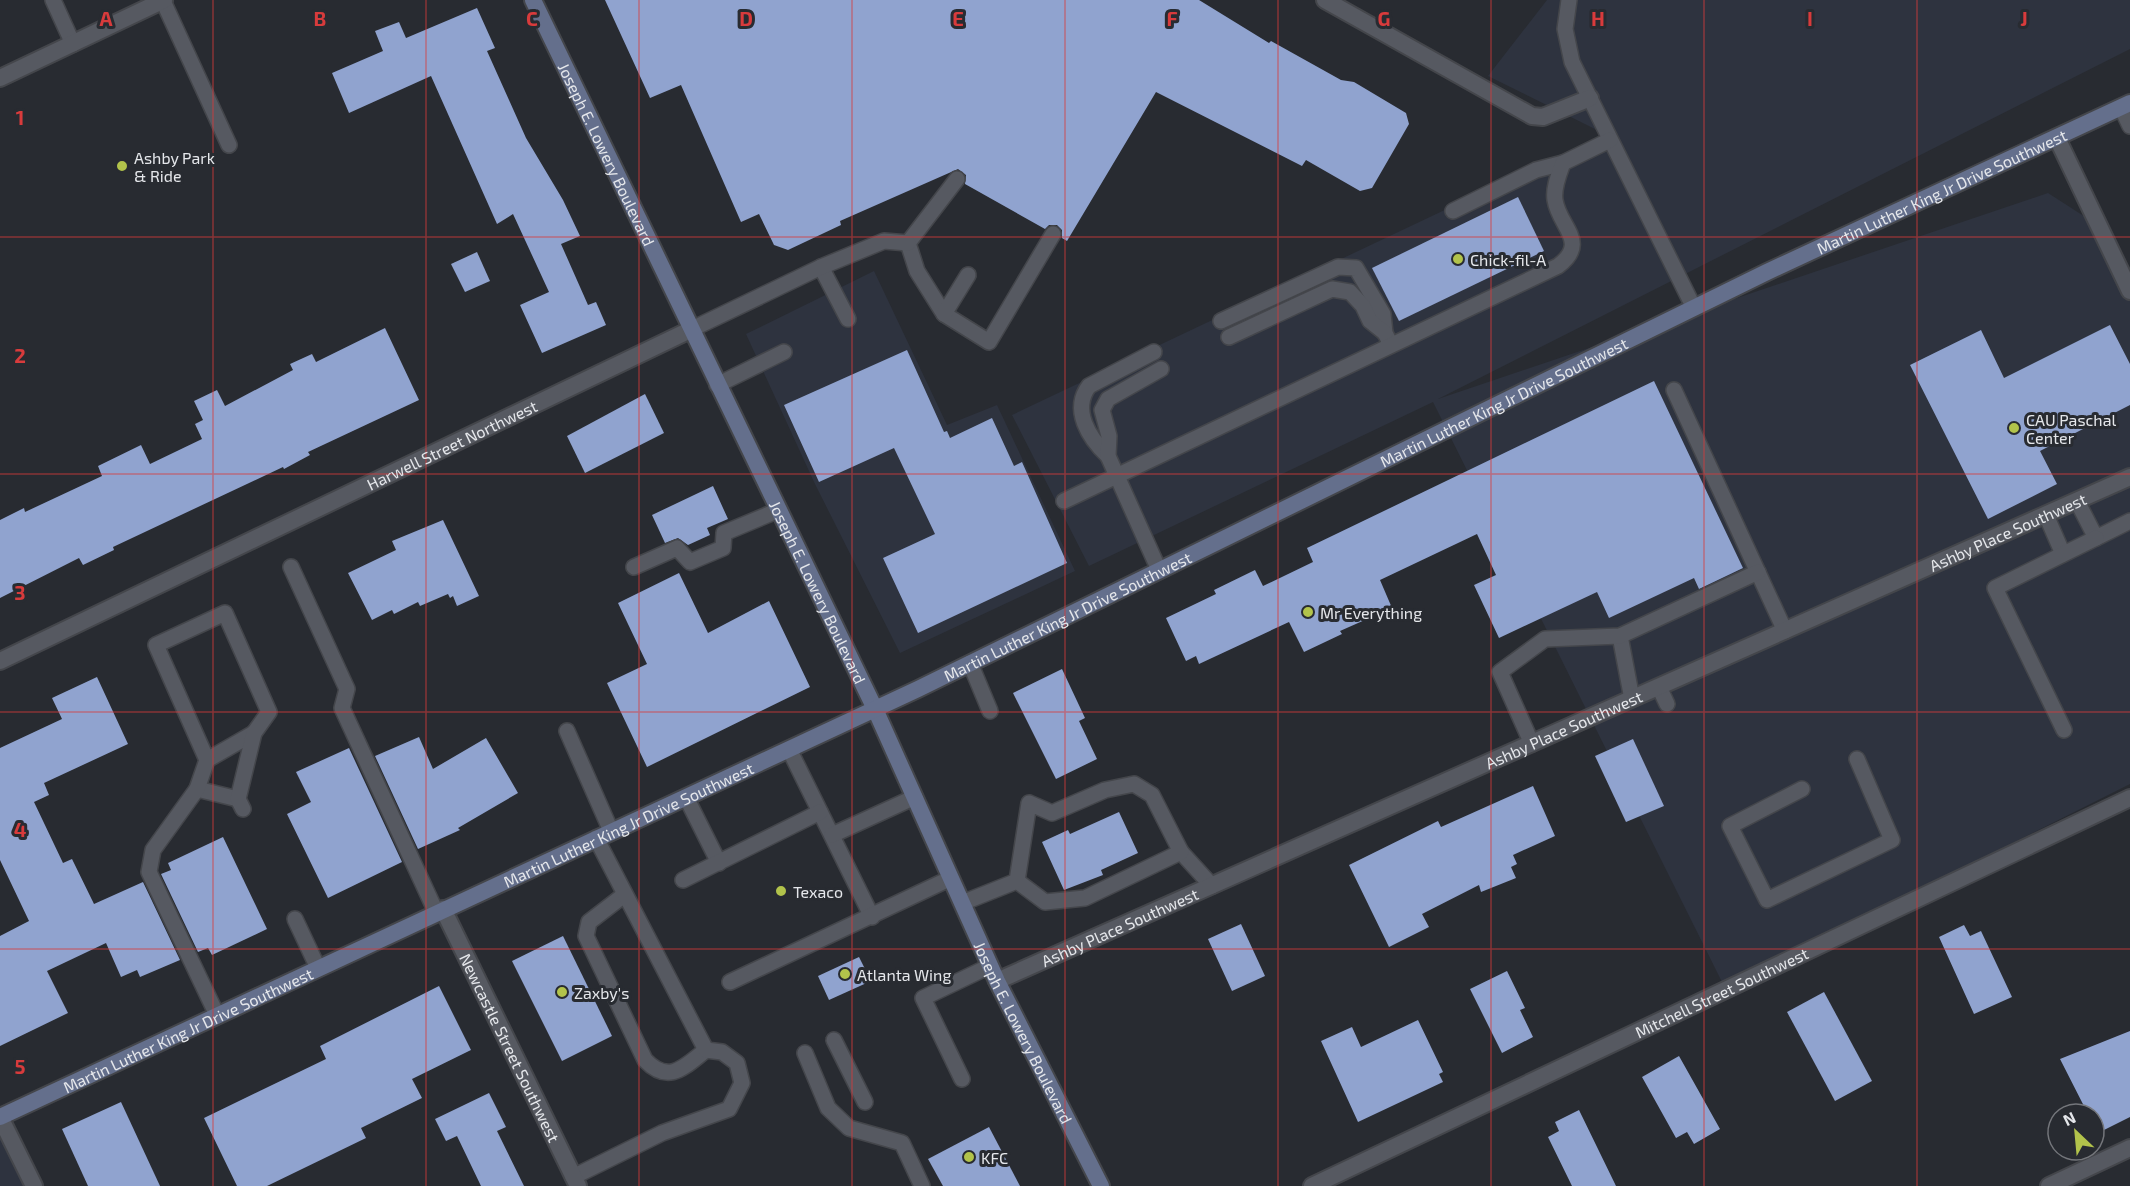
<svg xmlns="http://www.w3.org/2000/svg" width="2130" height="1186" viewBox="0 0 2130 1186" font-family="'Exo 2',sans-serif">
<rect width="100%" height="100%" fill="#282b31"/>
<!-- built -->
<g fill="#2e333f">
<polygon points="1547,0 2130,0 2130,49 1438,399 2048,193 2093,222 2130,299 2130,784 1725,988 1433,402 1089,566 1012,415 1605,134 1488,76"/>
<polygon points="874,271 947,425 997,405 1075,571 900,653 815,484 746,334"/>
<polygon points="0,1122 34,1186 0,1186"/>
</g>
<!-- building -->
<g fill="#90a3cf">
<polygon points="605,0 1199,0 1269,43 1271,41 1341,80 1354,82 1406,113 1409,124 1372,188 1360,191 1306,160 1302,166 1156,92 1067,241 1062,238 1062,230 1057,225 1049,225 1045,229 965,184 966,175 958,169 840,221 841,225 788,250 774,245 759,214 741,222 681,85 650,98"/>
<polygon points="477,8 495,48 487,51 526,138 563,200 580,236 561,244 588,305 596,302 606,325 542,353 520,305 549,292 513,214 497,224 431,76 349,113 332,73 383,51 375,31 399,22 406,38"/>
<polygon points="1518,197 1544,251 1399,321 1372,268"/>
<polygon points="477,252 490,281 465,292 451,264"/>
<polygon points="2110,325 2130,364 2130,405 2040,451 2057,484 1988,519 1910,365 1981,330 2004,378"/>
<polygon points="385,328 419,400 308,452 310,455 284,469 283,467 113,547 114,550 83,565 79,558 0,598 0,520 24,508 25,512 102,476 98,466 141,445 150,464 202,439 195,424 203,420 194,401 217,390 225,406 293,370 290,364 312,354 316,362"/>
<polygon points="907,350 944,432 947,431 950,438 992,418 1014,466 1022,462 1067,563 918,633 883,558 935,534 894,448 819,482 784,405"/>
<polygon points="1654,381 1743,568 1699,589 1694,578 1609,618 1597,592 1499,638 1474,585 1496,575 1477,534 1380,580 1392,608 1340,631 1342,634 1304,652 1289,622 1199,664 1196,656 1186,661 1166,618 1216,594 1214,590 1255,570 1263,586 1313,562 1307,548"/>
<polygon points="645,394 664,433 585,473 567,436"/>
<polygon points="713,486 728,519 707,528 710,535 688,545 678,538 665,543 652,515"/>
<polygon points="443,520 479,596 457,606 453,596 450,598 448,594 420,606 418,602 394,614 392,610 372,620 348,573 396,550 392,541"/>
<polygon points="679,573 708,633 769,601 810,687 647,767 607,683 647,664 618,603"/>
<polygon points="1062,669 1085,718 1079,721 1097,759 1056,779 1013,693"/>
<polygon points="97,677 128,744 44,783 49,795 34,802 63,863 72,859 94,904 143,882 180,960 140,977 137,970 121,977 106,943 47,971 68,1013 0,1046 0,936 29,921 0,860 0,748 62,719 52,698"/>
<polygon points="419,737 433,769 486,738 518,793 458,828 460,830 418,849 375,756"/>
<polygon points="1633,739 1664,806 1626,822 1595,756"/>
<polygon points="349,748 402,862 328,898 287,814 311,802 296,772"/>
<polygon points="1533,786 1555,836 1513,855 1517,864 1511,867 1516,878 1481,892 1479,885 1422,914 1429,927 1389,947 1349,865 1438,821 1441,827"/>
<polygon points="1119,812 1138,853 1101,870 1103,875 1064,890 1042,842 1068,830 1070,834"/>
<polygon points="223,837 267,929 212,955 208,948 198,952 161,874 171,870 168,863"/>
<polygon points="1241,924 1265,976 1232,991 1208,939"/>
<polygon points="1964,925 1970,936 1981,931 2012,997 1974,1014 1939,937"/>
<polygon points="563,936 612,1036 562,1061 512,961"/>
<polygon points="859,957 871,981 829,1000 818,976"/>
<polygon points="1507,971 1525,1008 1520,1010 1533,1037 1502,1053 1470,989"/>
<polygon points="439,986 471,1050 412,1079 422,1098 361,1128 366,1138 267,1186 237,1186 204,1118 326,1059 320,1046"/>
<polygon points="1824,992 1872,1081 1835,1101 1787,1012"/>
<polygon points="1418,1020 1443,1072 1439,1074 1443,1082 1358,1122 1321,1041 1352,1027 1361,1047"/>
<polygon points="2130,1031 2130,1117 2098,1133 2094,1126 2094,1114 2088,1114 2060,1059"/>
<polygon points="1679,1056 1720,1129 1694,1144 1687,1132 1676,1138 1642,1077"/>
<polygon points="489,1093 506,1127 497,1131 524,1186 481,1186 457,1136 446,1141 435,1119"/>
<polygon points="121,1102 160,1186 88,1186 62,1129"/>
<polygon points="1579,1110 1616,1186 1572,1186 1548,1137 1559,1131 1555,1122"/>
<polygon points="989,1127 1020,1186 943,1186 928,1159"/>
</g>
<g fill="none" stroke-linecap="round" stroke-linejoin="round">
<!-- service casing -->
<g stroke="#44464b" stroke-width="18">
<g id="service">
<polyline points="53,0 73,44"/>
<polyline points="1569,0 1565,29 1572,62 1694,308"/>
<polyline points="163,1 229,145"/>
<polyline points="2121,107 2130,126"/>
<polyline points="1453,211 1536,170 1563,163"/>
<polyline points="908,243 917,271 944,314 989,342 1053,234"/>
<polyline points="908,243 957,179"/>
<polyline points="821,267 848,319"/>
<polyline points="944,314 968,275"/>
<polyline points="1221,321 1338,267 1356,268 1383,314 1385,333 1391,345"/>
<polyline points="690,330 821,267 884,241 908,243"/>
<polyline points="1229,337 1332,289 1350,292 1363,306 1370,321 1385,333"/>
<polyline points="717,385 784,352"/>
<polyline points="1674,390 1785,631"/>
<path d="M1108,456C1089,438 1071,410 1089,386L1154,352"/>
<path d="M1064,501L1558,266C1590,242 1559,227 1555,200C1553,188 1559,174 1563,163L1610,140"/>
<polyline points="2077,501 2096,538 2130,521"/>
<polyline points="2046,515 2063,554"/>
<polyline points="291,567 347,689 342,708 436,912"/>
<polyline points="634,567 677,548 690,562 723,548 724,533 779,510"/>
<polyline points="1159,570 1108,456 1109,436 1102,410 1108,399 1161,369"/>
<polyline points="1620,636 1632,699"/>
<polyline points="970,663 990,711"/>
<polyline points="1659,687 1667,704"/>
<polyline points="2064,730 1995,588 2096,538"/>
<polyline points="567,731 611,831"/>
<polyline points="1532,744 1500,672 1545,639 1620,636 1758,572"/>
<polyline points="789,749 872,917"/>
<polyline points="207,760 254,733"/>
<polyline points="197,789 238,799"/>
<polyline points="1802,789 1730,826 1767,900 1892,840 1857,759"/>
<polyline points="686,797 719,863"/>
<polyline points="832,835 915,797"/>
<polyline points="1181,852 1212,886"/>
<polyline points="683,880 820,812"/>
<path d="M624,895L589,922L586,936L645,1060C669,1085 684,1067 706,1050"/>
<polyline points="962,903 1017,881 1029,803 1052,813 1105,790 1134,784 1152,795 1181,852 1085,898 1045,902 1017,881"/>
<polyline points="295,919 318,968"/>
<polyline points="730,982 949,879"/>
<polyline points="217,1015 149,872 153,850 197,789 207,760 156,645 225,613 269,712 254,733 238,799 243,809"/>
<polyline points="834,1040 865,1102"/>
<polyline points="805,1053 828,1108 849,1128 902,1143 922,1186"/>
<polyline points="962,1079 923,998 990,966"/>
<polyline points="573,1177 662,1133 729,1109 742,1083 737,1063 722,1052 706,1050 596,838"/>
</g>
</g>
<!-- minor casing -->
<g stroke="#44464b" stroke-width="20">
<g id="minor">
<polyline points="1325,0 1532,116 1543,117 1590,98"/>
<polyline points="0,78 164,0"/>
<polyline points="2057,138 2130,291"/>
<path id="s1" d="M0,661L690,330"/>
<path id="s2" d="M443,909L578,1186"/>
<path id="s3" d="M997,981L2130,477"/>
<polyline points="0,1117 34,1186"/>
<path id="s4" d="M1312,1186L2130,798"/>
<polyline points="2049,1186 2130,1148"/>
</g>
</g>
<!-- secondary casing -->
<g stroke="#44464b" stroke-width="20">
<g id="secondary">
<path id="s5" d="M533,0L875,709L997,981L1101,1186"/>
<path id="s6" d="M0,1117L918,689L1767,272L2130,103"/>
</g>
</g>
<!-- service -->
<use href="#service" stroke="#565961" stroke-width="15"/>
<!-- minor -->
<use href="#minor" stroke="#565961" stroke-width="16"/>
<!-- secondary -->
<use href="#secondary" stroke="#646f8c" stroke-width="16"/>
</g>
<!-- grid -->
<path fill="none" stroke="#d83b3c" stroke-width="1.5" stroke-opacity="0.55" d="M213,0V1186M426,0V1186M639,0V1186M852,0V1186M1065,0V1186M1278,0V1186M1491,0V1186M1704,0V1186M1917,0V1186M0,237H2130M0,474H2130M0,712H2130M0,949H2130"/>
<!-- markers -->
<g fill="#b2c34b" stroke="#282b31" stroke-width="2">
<circle cx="122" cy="166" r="6"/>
<circle cx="1458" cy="259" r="6"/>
<circle cx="2014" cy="428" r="6"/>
<circle cx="1308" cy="612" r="6"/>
<circle cx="781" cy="891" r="6"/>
<circle cx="845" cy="974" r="6"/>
<circle cx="562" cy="992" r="6"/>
<circle cx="969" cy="1157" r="6"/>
</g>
<g text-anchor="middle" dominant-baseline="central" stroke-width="6" stroke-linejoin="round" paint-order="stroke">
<!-- street labels -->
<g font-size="16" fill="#e5e7eb" stroke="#282b31">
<text stroke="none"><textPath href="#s5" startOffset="171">Joseph E. Lowery Boulevard</textPath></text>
<text stroke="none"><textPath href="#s6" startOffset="2151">Martin Luther King Jr Drive Southwest</textPath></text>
<text stroke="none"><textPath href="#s6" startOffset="1665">Martin Luther King Jr Drive Southwest</textPath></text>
<text stroke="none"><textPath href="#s1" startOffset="501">Harwell Street Northwest</textPath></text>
<text stroke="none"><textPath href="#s3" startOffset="1106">Ashby Place Southwest</textPath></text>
<text stroke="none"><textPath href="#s5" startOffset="657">Joseph E. Lowery Boulevard</textPath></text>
<text stroke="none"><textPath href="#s6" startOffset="1179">Martin Luther King Jr Drive Southwest</textPath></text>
<text stroke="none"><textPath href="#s3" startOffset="620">Ashby Place Southwest</textPath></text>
<text stroke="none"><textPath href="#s6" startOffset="693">Martin Luther King Jr Drive Southwest</textPath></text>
<text stroke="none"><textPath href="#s3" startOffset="134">Ashby Place Southwest</textPath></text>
<text stroke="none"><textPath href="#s4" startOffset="453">Mitchell Street Southwest</textPath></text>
<text stroke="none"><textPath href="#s6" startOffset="207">Martin Luther King Jr Drive Southwest</textPath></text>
<text stroke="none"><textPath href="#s5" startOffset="1143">Joseph E. Lowery Boulevard</textPath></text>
<text stroke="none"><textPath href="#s2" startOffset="154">Newcastle Street Southwest</textPath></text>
</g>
<!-- poi labels -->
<g font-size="16" fill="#e5e7eb" stroke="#282b31" text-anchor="start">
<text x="134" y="157">Ashby Park<tspan x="134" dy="18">&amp; Ride</tspan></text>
<text x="1470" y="259">Chick-fil-A</text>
<text x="2026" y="419">CAU Paschal<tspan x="2026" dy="18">Center</tspan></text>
<text x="1320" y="612">Mr Everything</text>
<text x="793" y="891">Texaco</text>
<text x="857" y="974">Atlanta Wing</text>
<text x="574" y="992">Zaxby's</text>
<text x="981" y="1157">KFC</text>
</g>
</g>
<g font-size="20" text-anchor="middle" font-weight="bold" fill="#d83b3c" stroke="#282b31" stroke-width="6" stroke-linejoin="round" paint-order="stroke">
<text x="106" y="26">A</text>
<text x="320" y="26">B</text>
<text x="532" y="26">C</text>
<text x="746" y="26">D</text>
<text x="958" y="26">E</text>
<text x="1172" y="26">F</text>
<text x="1384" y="26">G</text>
<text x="1598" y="26">H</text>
<text x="1810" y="26">I</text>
<text x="2024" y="26">J</text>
<text x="20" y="125">1</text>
<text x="20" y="363">2</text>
<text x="20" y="600">3</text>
<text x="20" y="837">4</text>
<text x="20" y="1074">5</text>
</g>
<!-- north arrow -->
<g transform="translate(2076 1132) rotate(334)"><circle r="28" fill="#282b31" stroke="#74767b" stroke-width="1.5"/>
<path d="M0-4.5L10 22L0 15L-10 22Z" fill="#b2c34b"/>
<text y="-9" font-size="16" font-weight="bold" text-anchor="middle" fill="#e5e7eb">N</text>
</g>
</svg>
